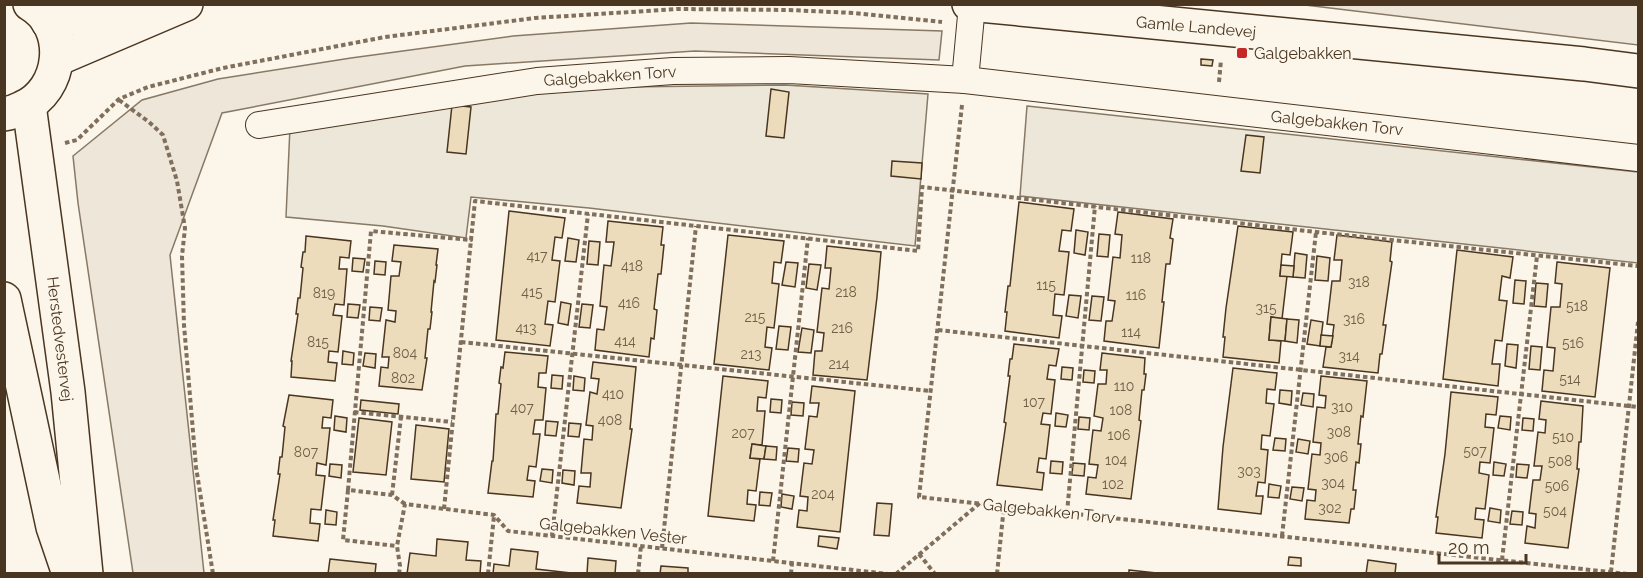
<svg xmlns="http://www.w3.org/2000/svg" width="1643" height="578" viewBox="0 0 1643 578" font-family="Raleway,sans-serif">
<rect width="100%" height="100%" fill="#fbf6e9"/>
<!-- green -->
<g fill="#ede6d9" stroke="#887966" stroke-width="1.5">
<polygon points="1305,5 1638,5 1638,45"/>
<polygon points="691,23 942,31 939,60 695,51 465,66 222,113 170,255 204,573 133,573 78,203 73,156 142,100 218,79 351,58 513,36"/>
</g>
<!-- parking -->
<g fill="#ede7d9" stroke="#887966" stroke-width="1.5">
<polygon points="785,85 928,94 915,246 589,208 471,197 466,238 383,226 286,217 290,127 533,94 625,87"/>
<polygon points="1027,106 1638,172 1638,263 1020,196"/>
</g>
<!-- building -->
<g fill="#ecdcbc" stroke="#4a3520" stroke-width="1.5">
<polygon points="1201,59 1213,60 1212,66 1201,65"/>
<polygon points="771,89 789,92 784,138 766,136"/>
<polygon points="452,105 471,107 466,154 447,152"/>
<polygon points="1246,135 1264,137 1260,173 1241,171"/>
<polygon points="892,161 922,163 921,179 891,176"/>
<polygon points="1019,202 1074,209 1071,231 1062,230 1059,251 1069,252 1064,295 1055,294 1053,315 1062,316 1059,338 1005,331 1007,312 1005,312 1008,286 1010,286"/>
<polygon points="509,211 565,218 562,238 555,237 552,260 560,261 555,302 548,301 545,324 553,325 550,346 496,340"/>
<polygon points="1118,212 1173,219 1170,238 1173,239 1170,264 1166,264 1162,302 1164,302 1159,348 1104,341 1106,321 1112,321 1115,301 1108,300 1113,257 1120,258 1122,235 1115,234"/>
<polygon points="608,221 663,227 661,245 664,245 661,274 658,274 654,309 657,310 654,339 651,338 649,357 595,350 597,329 604,330 607,307 600,306 604,265 611,266 614,242 606,242"/>
<polygon points="1238,226 1293,232 1290,255 1282,254 1280,276 1287,276 1282,319 1271,317 1269,340 1281,341 1279,363 1223,357 1225,337 1223,337 1226,308"/>
<polygon points="1076,230 1088,232 1085,255 1074,253"/>
<polygon points="1099,234 1110,235 1108,257 1097,256"/>
<polygon points="728,235 784,241 781,263 774,262 772,283 779,284 774,328 767,327 765,347 772,348 769,370 714,364"/>
<polygon points="1337,235 1392,242 1390,261 1392,262 1383,325 1386,325 1382,354 1380,354 1378,373 1323,367 1326,347 1331,347 1334,325 1327,324 1332,281 1340,281 1342,260 1334,260"/>
<polygon points="306,236 351,241 349,258 340,257 339,269 347,269 344,305 335,304 333,315 342,316 338,352 329,351 328,362 337,363 335,381 291,377 292,361 291,361 298,314 296,314 298,298 300,298 303,268 301,267 303,252 305,252"/>
<polygon points="568,238 579,240 576,262 565,261"/>
<polygon points="589,241 600,242 598,265 587,264"/>
<polygon points="394,245 438,249 436,265 437,265 435,282 434,281 431,312 432,312 430,329 428,329 425,358 427,358 422,390 379,386 381,367 388,368 389,357 382,357 386,320 395,322 396,311 388,310 391,276 399,276 401,262 392,261"/>
<polygon points="827,246 881,252 877,297 867,380 813,375 815,351 822,351 824,333 817,332 822,288 829,289 831,268 825,268"/>
<polygon points="1457,250 1513,257 1510,278 1502,276 1499,300 1507,301 1502,341 1495,340 1492,364 1500,364 1498,386 1443,379"/>
<polygon points="1295,253 1307,255 1305,278 1293,277"/>
<polygon points="1317,256 1330,258 1328,281 1315,280"/>
<polygon points="353,258 365,259 363,272 352,271"/>
<polygon points="375,261 386,262 385,275 374,274"/>
<polygon points="786,262 798,263 795,287 782,285"/>
<polygon points="1557,262 1610,268 1595,397 1542,391 1544,370 1553,371 1555,348 1547,347 1551,307 1560,307 1562,284 1555,283"/>
<polygon points="809,264 821,265 817,290 806,288"/>
<polygon points="1281,265 1294,266 1293,277 1280,276"/>
<polygon points="1515,280 1526,281 1524,304 1513,303"/>
<polygon points="1536,283 1548,284 1546,307 1534,306"/>
<polygon points="1069,295 1081,296 1078,318 1066,316"/>
<polygon points="1092,296 1104,297 1101,321 1089,320"/>
<polygon points="561,302 571,304 568,325 558,323"/>
<polygon points="348,304 360,305 358,318 347,317"/>
<polygon points="582,304 593,305 590,328 579,327"/>
<polygon points="370,307 382,308 380,321 369,320"/>
<polygon points="1271,317 1287,319 1285,341 1269,340"/>
<polygon points="1287,319 1299,320 1297,343 1285,341"/>
<polygon points="1311,320 1323,322 1320,346 1307,344"/>
<polygon points="779,326 791,327 788,350 776,349"/>
<polygon points="802,328 814,330 811,353 798,352"/>
<polygon points="1321,335 1333,336 1331,347 1320,346"/>
<polygon points="1014,344 1059,349 1056,366 1049,365 1047,379 1055,380 1051,414 1043,413 1041,424 1050,425 1046,459 1039,458 1037,472 1044,473 1042,490 997,485 1006,423 1004,422 1010,376 1008,376 1010,359 1012,359"/>
<polygon points="1507,344 1518,345 1516,368 1505,366"/>
<polygon points="1531,346 1542,347 1540,370 1529,369"/>
<polygon points="343,351 354,353 353,365 342,364"/>
<polygon points="505,352 548,356 546,373 539,373 538,387 546,388 543,420 535,420 533,434 540,434 536,467 529,466 527,480 535,481 533,497 488,493 492,461 493,461 496,414 498,414 501,384 499,383 501,367 503,368"/>
<polygon points="365,353 376,354 375,368 363,366"/>
<polygon points="1102,353 1145,358 1144,374 1146,374 1144,390 1142,390 1139,420 1141,421 1131,499 1086,494 1088,477 1096,478 1098,465 1089,464 1093,430 1101,431 1103,418 1094,416 1098,384 1106,384 1107,370 1100,370"/>
<polygon points="593,362 636,367 630,429 632,429 621,508 577,503 579,486 590,487 591,473 581,473 584,439 592,440 593,426 586,425 590,392 597,394 599,379 591,378"/>
<polygon points="1062,367 1073,368 1072,380 1061,379"/>
<polygon points="1233,368 1277,373 1275,390 1267,389 1266,403 1274,404 1270,436 1262,435 1261,449 1268,450 1265,483 1258,482 1256,496 1263,496 1261,514 1218,509 1223,447"/>
<polygon points="1084,370 1095,371 1094,383 1083,382"/>
<polygon points="552,375 563,376 562,389 551,388"/>
<polygon points="574,376 585,378 584,391 573,390"/>
<polygon points="723,376 768,381 766,398 758,397 757,411 765,411 762,445 752,444 750,458 760,459 756,491 748,490 747,504 756,505 754,521 708,516"/>
<polygon points="1321,376 1367,381 1363,417 1361,416 1358,444 1361,444 1359,463 1356,462 1353,490 1356,490 1354,509 1351,509 1349,523 1305,519 1307,500 1315,501 1316,490 1308,489 1312,454 1320,455 1321,443 1313,442 1317,407 1325,408 1326,396 1319,395"/>
<polygon points="812,386 855,391 840,532 797,527 799,510 807,511 808,497 800,496 804,463 812,464 814,450 805,449 809,416 817,417 819,403 810,403"/>
<polygon points="1280,390 1292,391 1291,405 1279,403"/>
<polygon points="1451,392 1498,397 1496,415 1486,414 1485,427 1494,428 1490,463 1480,462 1479,473 1489,475 1485,509 1476,508 1475,519 1484,520 1482,538 1436,533 1438,517 1436,517 1445,454"/>
<polygon points="1303,393 1314,394 1313,407 1301,405"/>
<polygon points="289,395 333,400 331,418 323,417 322,428 330,428 326,465 317,463 316,475 325,476 321,510 311,509 310,523 320,524 318,541 273,536 275,520 273,520 280,474 278,474 280,457 282,457 285,427 283,426"/>
<polygon points="771,399 782,400 781,413 770,412"/>
<polygon points="361,400 399,404 398,414 360,410"/>
<polygon points="1541,401 1583,406 1581,442 1579,442 1577,469 1579,469 1568,548 1525,543 1527,526 1535,528 1536,514 1529,513 1533,480 1540,480 1542,466 1534,466 1538,432 1545,433 1546,420 1539,419"/>
<polygon points="792,402 804,403 803,416 791,415"/>
<polygon points="1056,413 1068,415 1066,427 1055,426"/>
<polygon points="335,416 347,418 346,432 334,430"/>
<polygon points="1500,416 1511,417 1510,430 1498,428"/>
<polygon points="1079,417 1090,418 1089,430 1078,429"/>
<polygon points="359,418 392,422 386,475 353,472"/>
<polygon points="1523,418 1534,419 1533,431 1522,430"/>
<polygon points="546,421 558,422 556,436 545,435"/>
<polygon points="569,423 581,424 579,437 568,436"/>
<polygon points="416,425 449,429 444,482 411,479"/>
<polygon points="1275,438 1286,439 1285,451 1273,450"/>
<polygon points="1298,439 1310,441 1308,454 1296,452"/>
<polygon points="752,444 766,446 764,459 750,458"/>
<polygon points="766,446 777,447 776,460 764,459"/>
<polygon points="788,448 799,449 798,462 786,461"/>
<polygon points="1051,461 1063,462 1062,474 1050,473"/>
<polygon points="1494,462 1506,464 1504,476 1493,475"/>
<polygon points="1073,463 1085,464 1084,476 1072,475"/>
<polygon points="330,464 342,465 341,478 329,476"/>
<polygon points="1517,464 1529,465 1527,478 1516,477"/>
<polygon points="542,469 553,470 552,483 540,481"/>
<polygon points="563,470 575,471 574,485 562,483"/>
<polygon points="1269,484 1281,486 1279,498 1268,497"/>
<polygon points="1292,487 1304,488 1302,501 1290,499"/>
<polygon points="760,492 772,493 770,506 759,505"/>
<polygon points="782,494 794,496 792,509 781,507"/>
<polygon points="877,503 892,504 889,536 874,535"/>
<polygon points="1490,508 1501,510 1500,523 1488,521"/>
<polygon points="326,510 337,512 336,525 325,524"/>
<polygon points="1512,511 1523,512 1522,525 1510,524"/>
<polygon points="819,536 839,538 837,549 818,546"/>
<polygon points="437,539 468,542 466,560 481,561 480,574 407,574 410,553 436,556"/>
<polygon points="511,549 538,552 536,569 580,574 493,574 494,564 509,566"/>
<polygon points="1289,557 1301,558 1301,566 1288,565"/>
<polygon points="588,558 616,561 615,574 587,574"/>
<polygon points="330,559 376,564 375,574 328,574"/>
<polygon points="1368,560 1396,564 1395,574 1366,574"/>
<polygon points="661,566 688,568 688,574 660,574"/>
<polygon points="1129,570 1166,574 1129,574"/>
</g>
<g fill="none" stroke-linecap="round" stroke-linejoin="round">
<!-- minor casing -->
<g stroke="#4a3520" stroke-width="28">
<g id="minor">
<polyline points="965,80 972,5"/>
<polyline points="259,125 537,81 673,71 789,70 965,80 1638,158"/>
</g>
</g>
<!-- tertiary casing -->
<g stroke="#4a3520" stroke-width="36">
<g id="tertiary">
<polyline points="969,4 1584,64 1638,71"/>
<polyline points="48,22 152,6"/>
<polyline points="57,59 186,4"/>
<polyline points="29,105 68,392 86,574"/>
<path d="M4,114C11,113 16,111 22,108C63,91 70,27 30,4"/>
<polyline points="4,299 53,527 69,574"/>
</g>
</g>
<!-- path -->
<g stroke="#7f6f5c" stroke-width="4" stroke-dasharray="4.5 3" stroke-linecap="butt">
<polyline points="1219,82 1221,60"/>
<polyline points="119,100 149,122 163,135 177,181 185,228 182,256 184,325 196,467 213,574"/>
<polyline points="962,105 919,497 1628,574"/>
<polyline points="65,143 77,140 119,99 148,87 223,68 385,37 535,18 678,9 789,10 854,13 942,22"/>
<polyline points="938,330 1638,407"/>
<polyline points="461,342 931,391"/>
<polyline points="354,412 452,422"/>
<polyline points="348,490 343,540 397,546"/>
<polyline points="392,495 401,417"/>
<polyline points="405,504 392,495 348,490 371,231 471,240 475,201 918,251 922,187 1316,232 1638,266"/>
<polyline points="444,509 471,240"/>
<polyline points="1067,513 1095,206"/>
<polyline points="552,536 588,214"/>
<polyline points="1282,536 1316,232"/>
<polyline points="662,548 696,226"/>
<polyline points="919,554 935,574"/>
<polyline points="1502,560 1537,256"/>
<polyline points="773,561 808,238"/>
<polyline points="1611,572 1638,322"/>
<polyline points="399,574 400,566 397,546 405,504 494,515 508,531 888,574"/>
<polyline points="488,574 494,516"/>
<polyline points="638,574 641,546"/>
<polyline points="791,574 792,563"/>
<polyline points="896,574 980,503"/>
<polyline points="997,574 1004,506"/>
</g>
<!-- minor -->
<use href="#minor" stroke="#fbf6e9" stroke-width="26"/>
<!-- tertiary -->
<use href="#tertiary" stroke="#fbf6e9" stroke-width="33"/>
</g>
<!-- markers -->
<rect fill="#c62828" stroke="#fbf6e9" stroke-width="2" x="1236" y="47" width="12" height="12" rx="3"/>
<g text-anchor="middle" dominant-baseline="central" stroke-width="4.5" stroke-linejoin="round" paint-order="stroke">
<!-- number labels -->
<g font-size="14" fill="#725f47">
<text x="537" y="256">417</text>
<text x="1141" y="258">118</text>
<text x="632" y="266">418</text>
<text x="1359" y="282">318</text>
<text x="1046" y="285">115</text>
<text x="532" y="292">415</text>
<text x="846" y="292">218</text>
<text x="324" y="293">819</text>
<text x="1136" y="295">116</text>
<text x="629" y="303">416</text>
<text x="1577" y="306">518</text>
<text x="1266" y="308">315</text>
<text x="755" y="317">215</text>
<text x="1354" y="319">316</text>
<text x="526" y="328">413</text>
<text x="842" y="328">216</text>
<text x="1131" y="332">114</text>
<text x="625" y="341">414</text>
<text x="318" y="342">815</text>
<text x="1573" y="343">516</text>
<text x="405" y="353">804</text>
<text x="751" y="354">213</text>
<text x="1349" y="356">314</text>
<text x="839" y="364">214</text>
<text x="403" y="378">802</text>
<text x="1570" y="379">514</text>
<text x="1124" y="386">110</text>
<text x="613" y="394">410</text>
<text x="1034" y="402">107</text>
<text x="1342" y="407">310</text>
<text x="522" y="408">407</text>
<text x="1121" y="410">108</text>
<text x="610" y="420">408</text>
<text x="1339" y="432">308</text>
<text x="743" y="433">207</text>
<text x="1119" y="435">106</text>
<text x="1563" y="437">510</text>
<text x="1475" y="451">507</text>
<text x="306" y="452">807</text>
<text x="1336" y="457">306</text>
<text x="1116" y="460">104</text>
<text x="1560" y="461">508</text>
<text x="1249" y="471">303</text>
<text x="1333" y="483">304</text>
<text x="1113" y="484">102</text>
<text x="1557" y="486">506</text>
<text x="823" y="494">204</text>
<text x="1330" y="508">302</text>
<text x="1555" y="511">504</text>
</g>
<!-- street labels -->
<g font-size="16" fill="#4a3520" stroke="#fbf6e9">
<text transform="translate(1196 27) rotate(5)">Gamle Landevej</text>
<text transform="translate(610 76) rotate(-4)">Galgebakken Torv</text>
<text transform="translate(1337 123) rotate(6)">Galgebakken Torv</text>
<text transform="translate(60 339) rotate(83)">Herstedvestervej</text>
<text transform="translate(1049 511) rotate(6)">Galgebakken Torv</text>
<text transform="translate(613 531) rotate(6)">Galgebakken Vester</text>
</g>
<!-- poi labels -->
<g font-size="16" fill="#4a3520" stroke="#fbf6e9" text-anchor="start">
<text x="1254" y="53">Galgebakken</text>
</g>
</g>
<!-- border -->
<rect width="1643" height="578" fill="none" stroke="#4a3520" stroke-width="12"/>
<!-- scale -->
<path d="M1439 554v9h87v-9" fill="none" stroke="#4a3520" stroke-width="3"/>
<text x="1448" y="554" font-size="18" fill="#4a3520" stroke="#fbf6e9" stroke-width="4.5" paint-order="stroke">20 m</text>
</svg>
